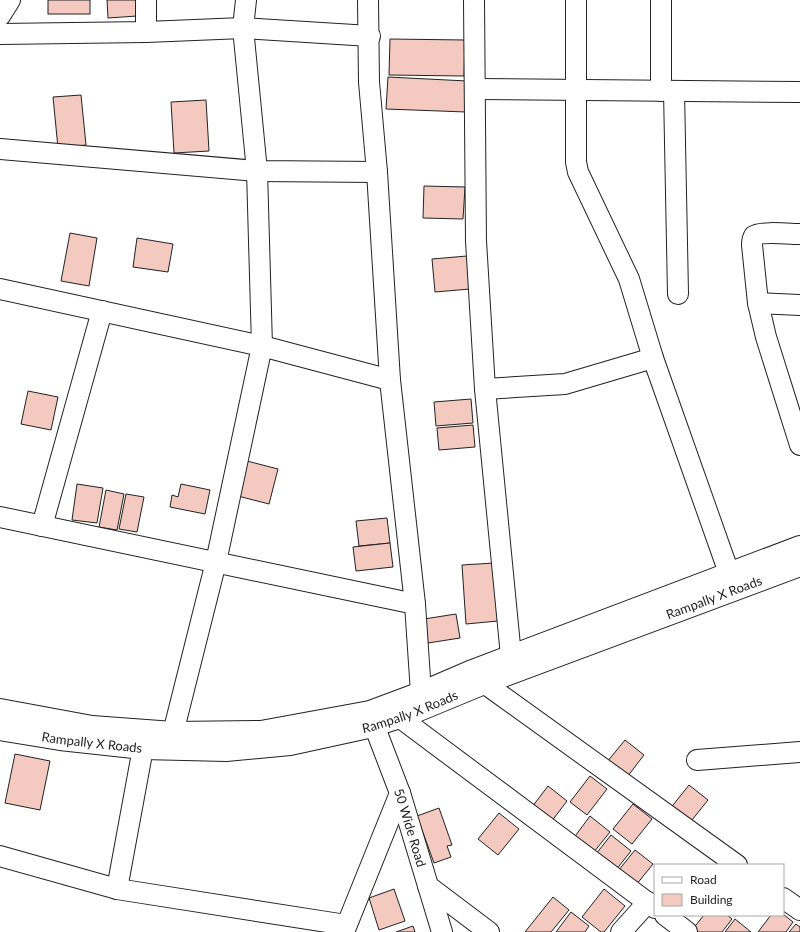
<svg xmlns="http://www.w3.org/2000/svg" width="800" height="932" viewBox="0 0 800 932" font-family="Lato,sans-serif">
<rect width="100%" height="100%" fill="#fff"/>
<!-- building -->
<g fill="#f3c9c0" stroke="#222">
<rect x="48" y="0" width="42" height="14"/>
<polygon points="107,0 137,0 137,16 108,18"/>
<polygon points="390,39 465,40 464,76 389,75"/>
<polygon points="388,77 467,81 466,112 386,109"/>
<polygon points="81,95 86,145 58,148 53,97"/>
<polygon points="206,100 209,151 174,153 171,102"/>
<polygon points="424,186 465,187 463,219 423,218"/>
<polygon points="70,233 97,238 89,286 61,281"/>
<polygon points="137,238 173,244 168,272 133,267"/>
<polygon points="467,256 470,289 435,292 432,259"/>
<polygon points="28,391 58,397 51,430 21,424"/>
<polygon points="471,399 473,423 436,426 434,402"/>
<polygon points="473,425 475,447 439,450 437,428"/>
<polygon points="247,461 278,469 269,504 234,495"/>
<polygon points="77,484 103,488 97,523 72,520"/>
<polygon points="181,484 210,490 205,514 170,507 172,495 178,497"/>
<polygon points="106,490 124,494 117,530 99,527"/>
<polygon points="126,494 144,497 137,532 119,529"/>
<polygon points="387,518 390,543 359,546 356,521"/>
<polygon points="390,543 393,567 356,571 353,547"/>
<polygon points="494,563 498,621 466,624 462,565"/>
<polygon points="456,614 460,638 428,643 424,619"/>
<polygon points="625,740 644,755 627,777 607,762"/>
<polygon points="15,754 50,761 40,810 5,803"/>
<polygon points="590,776 607,789 587,815 570,802"/>
<polygon points="689,785 708,800 688,825 669,810"/>
<polygon points="548,786 567,801 548,826 529,811"/>
<polygon points="633,804 652,819 632,844 613,829"/>
<polygon points="439,808 452,845 447,846 451,857 434,863 417,816"/>
<polygon points="499,813 519,829 498,855 478,839"/>
<polygon points="590,816 610,832 589,858 570,843"/>
<polygon points="611,835 631,851 612,875 592,859"/>
<polygon points="635,850 653,864 632,890 614,876"/>
<polygon points="394,889 405,921 379,930 369,898"/>
<polygon points="604,889 625,906 604,932 601,932 582,917"/>
<polygon points="553,897 569,910 551,932 525,932"/>
<polygon points="571,912 589,926 585,932 556,932"/>
<polygon points="783,914 793,922 786,932 758,932 771,915 783,915"/>
<polygon points="704,915 727,915 732,919 722,932 694,932 692,930"/>
<polygon points="735,919 751,932 725,932"/>
<polygon points="796,924 800,927 800,932 789,932"/>
<polygon points="413,926 415,932 396,932"/>
</g>
<g fill="none" stroke-linecap="round" stroke-linejoin="round">
<!-- minor casing -->
<g stroke="#222" stroke-width="22">
<g id="minor">
<polyline points="368,0 369,82 377,172 390,380 415,604 421,693"/>
<polyline points="474,0 476,241 485,389 511,656"/>
<polyline points="576,0 576,162 578,172 629,279 653,358 729,573"/>
<polyline points="661,0 661,91"/>
<polyline points="0,16 10,0"/>
<polyline points="146,32 146,0"/>
<polyline points="0,34 146,32 243,28 370,36"/>
<polyline points="475,89 800,92"/>
<polyline points="674,91 678,294"/>
<polyline points="0,149 257,171 377,172"/>
<path d="M800,234C791,234 761,231 754,236C752,239 752,242 752,245L758,303L766,337L800,445"/>
<polyline points="0,289 262,346 390,380"/>
<polyline points="758,303 800,305"/>
<polyline points="485,389 565,384 653,358"/>
<polyline points="0,517 415,604"/>
<polyline points="42,526 102,311"/>
<polyline points="484,683 737,865"/>
<polyline points="399,717 655,908"/>
<path id="s1" d="M374,725L400,793L442,932"/>
<polyline points="173,733 216,562 262,346 257,171 243,28 246,0"/>
<polyline points="697,760 800,752"/>
<polyline points="0,856 117,889 346,925"/>
<polyline points="428,886 489,932"/>
<polyline points="117,889 143,748"/>
<polyline points="783,898 800,910"/>
<polyline points="665,915 687,932"/>
<polyline points="344,932 400,793"/>
<polyline points="621,932 648,902"/>
</g>
</g>
<!-- major casing -->
<g stroke="#222" stroke-width="24">
<g id="major">
<polyline points="0,710 92,727 173,733 261,732 370,712 421,693 470,672 800,547"/>
<path id="s2" d="M0,729L60,739L143,748L226,750L290,744L368,727L409,714L484,683L800,565"/>
</g>
</g>
<!-- minor -->
<use href="#minor" stroke="#fff" stroke-width="20"/>
<!-- major -->
<use href="#major" stroke="#fff" stroke-width="22"/>
</g>
<g text-anchor="middle" dominant-baseline="central" stroke-width="3" stroke-linejoin="round" paint-order="stroke">
<!-- street labels -->
<g font-size="13" fill="#222" stroke="#fff">
<text stroke="none"><textPath href="#s2" startOffset="741">Rampally X Roads</textPath></text>
<text stroke="none"><textPath href="#s2" startOffset="416">Rampally X Roads</textPath></text>
<text stroke="none"><textPath href="#s2" startOffset="93">Rampally X Roads</textPath></text>
<text stroke="none"><textPath href="#s1" startOffset="109">50 Wide Road</textPath></text>
</g>
</g>
<!-- legend -->
<rect x="654" y="864" width="130" height="52" fill="#ffffff" stroke="#a7a7a7"/>
<rect x="662" y="877" width="20" height="6" fill="#ffffff" stroke="#a7a7a7"/>
<text x="690" y="884" font-size="12" fill="#222222">Road</text>
<rect x="662" y="894" width="20" height="12" fill="#f3c9c0" stroke="#a7a7a7"/>
<text x="690" y="904" font-size="12" fill="#222222">Building</text>
</svg>
